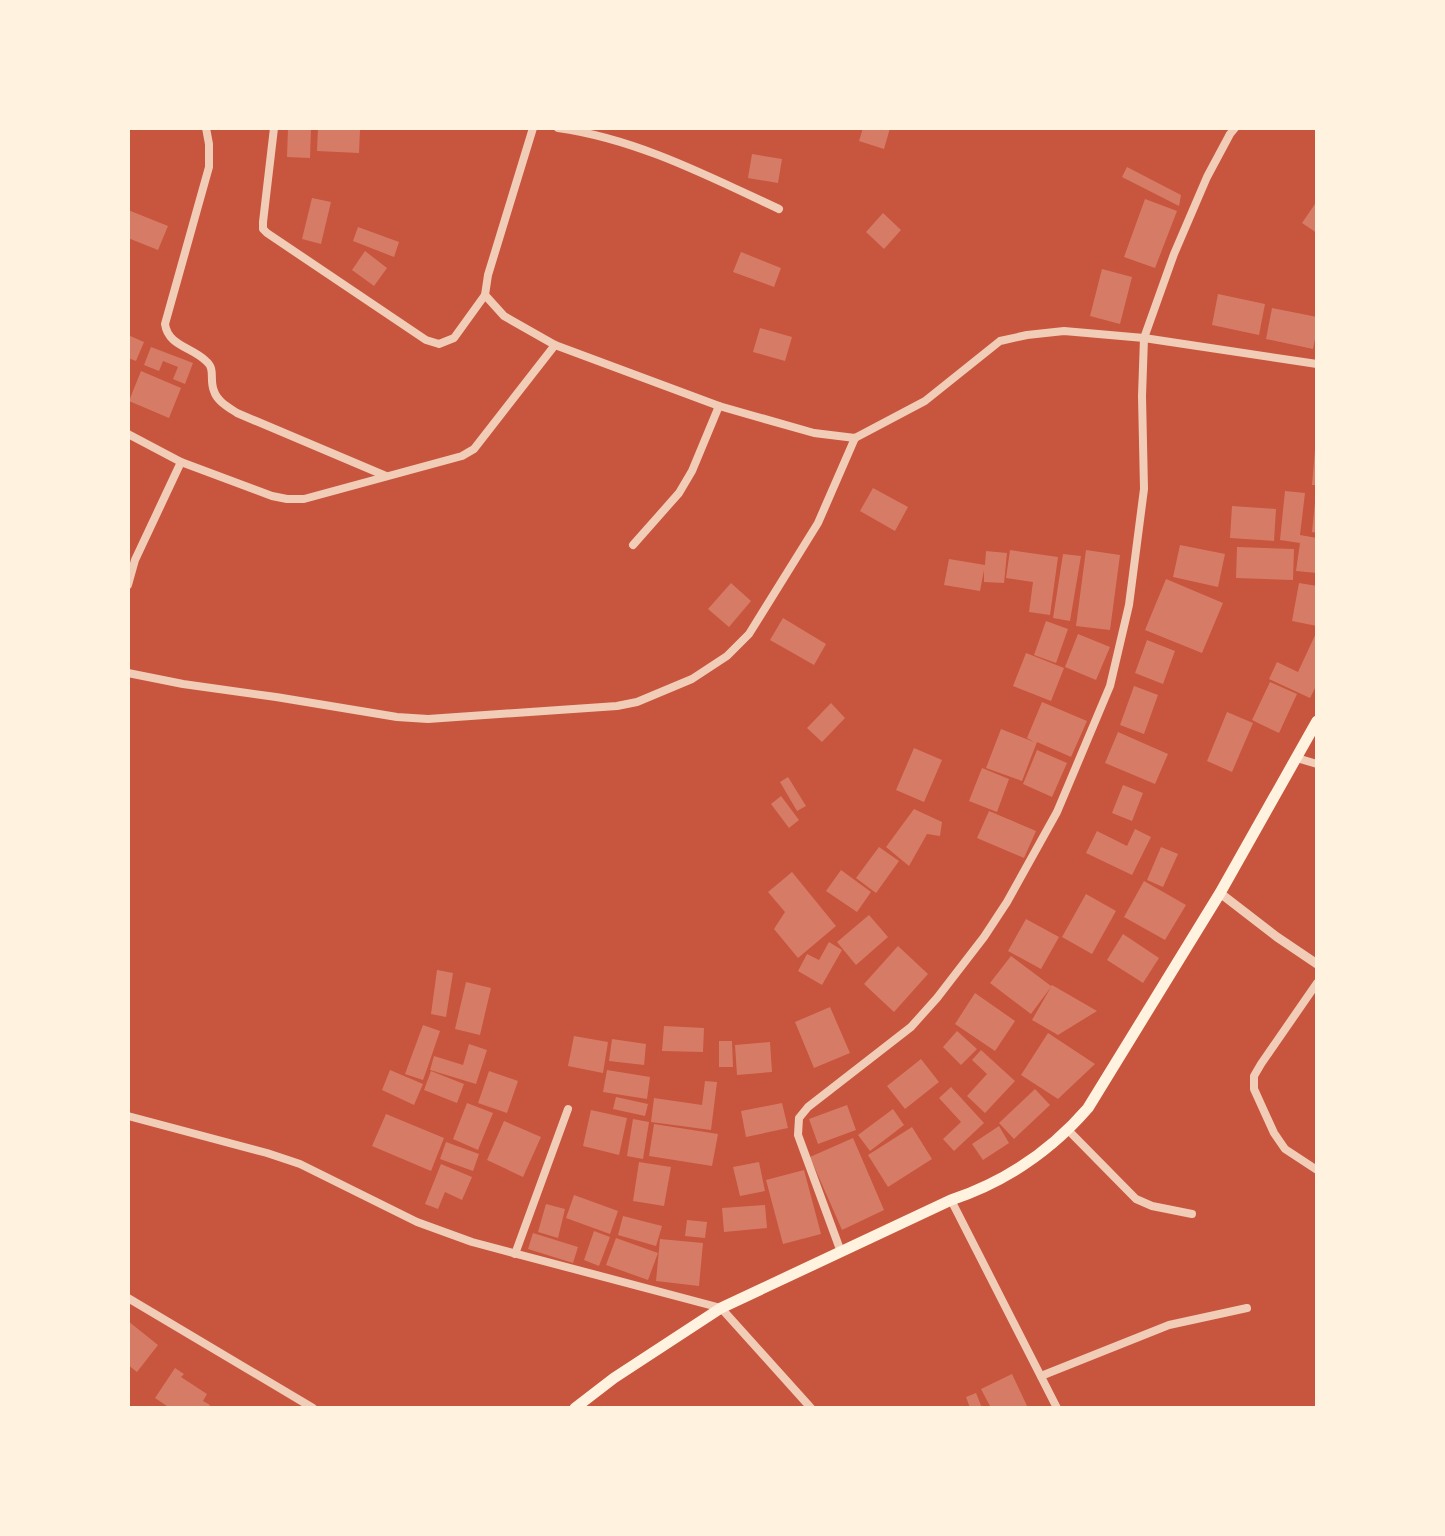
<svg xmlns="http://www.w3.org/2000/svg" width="1445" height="1536" viewBox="0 0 1445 1536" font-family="Bitter,serif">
<rect width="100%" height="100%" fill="#c8553d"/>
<!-- building -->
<g fill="#d67c66">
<polygon points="288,128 311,128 310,158 287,157"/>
<polygon points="318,128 360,130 359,153 317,151"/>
<polygon points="863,128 890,128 884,149 859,141"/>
<polygon points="752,154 782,159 778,183 748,178"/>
<polygon points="1127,167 1181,195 1179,206 1122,177"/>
<polygon points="312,198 331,202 321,244 302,239"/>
<polygon points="1145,199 1177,211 1155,268 1124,257"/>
<polygon points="1317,201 1317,233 1302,223"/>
<polygon points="128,210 168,226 158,250 128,238"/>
<polygon points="883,213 901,230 884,249 866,232"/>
<polygon points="358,227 399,242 394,257 353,241"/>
<polygon points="365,251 387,268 374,286 352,270"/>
<polygon points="741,252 781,268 774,287 733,272"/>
<polygon points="1102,269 1132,277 1120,324 1090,316"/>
<polygon points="1218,294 1265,304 1259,335 1212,325"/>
<polygon points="1272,308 1317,317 1317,329 1313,349 1266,339"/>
<polygon points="760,328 792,337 785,361 753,352"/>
<polygon points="128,335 144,342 136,361 128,358"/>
<polygon points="151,347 193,363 185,384 173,379 178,367 163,361 159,371 144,365"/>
<polygon points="141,371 181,388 169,418 129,401"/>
<polygon points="1315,450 1317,450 1317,485 1312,485"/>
<polygon points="873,488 908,507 895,531 860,511"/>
<polygon points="1285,491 1305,493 1300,535 1317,538 1317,573 1296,571 1300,543 1280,540"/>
<polygon points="1315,502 1317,502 1317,533 1312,532"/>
<polygon points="1232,506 1276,509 1274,541 1230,538"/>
<polygon points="1180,545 1225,554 1218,587 1173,577"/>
<polygon points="1237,547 1294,549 1293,580 1236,578"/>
<polygon points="1010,550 1058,557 1050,615 1029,612 1033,582 1006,578"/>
<polygon points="1086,550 1120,555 1110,630 1076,626"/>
<polygon points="986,551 1007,553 1004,583 984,582 984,570 980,591 944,585 949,559 985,565"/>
<polygon points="1063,554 1081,556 1070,621 1053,618"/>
<polygon points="1166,579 1223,603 1202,653 1145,630"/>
<polygon points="731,583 751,601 729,627 708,609"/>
<polygon points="1299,583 1317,586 1317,626 1292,621"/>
<polygon points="783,618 826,644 814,665 770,640"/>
<polygon points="1046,621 1068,629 1056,663 1034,655"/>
<polygon points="1317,631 1317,684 1310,698 1269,679 1277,662 1298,672"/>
<polygon points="1078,634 1110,647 1096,680 1065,667"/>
<polygon points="1147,640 1175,651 1163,684 1135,673"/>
<polygon points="1026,653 1064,668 1051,701 1013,686"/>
<polygon points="1270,682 1297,694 1279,733 1252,720"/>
<polygon points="1134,686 1158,695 1144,734 1120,725"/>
<polygon points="1042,702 1087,721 1071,757 1037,742 1022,781 986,768 1001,729 1034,742 1027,738"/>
<polygon points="831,703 845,718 822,742 807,728"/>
<polygon points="1227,712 1253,723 1232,772 1207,761"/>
<polygon points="1118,732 1168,754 1155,784 1105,763"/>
<polygon points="914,748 942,760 924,802 896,790"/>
<polygon points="1037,750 1067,763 1052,797 1023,784"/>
<polygon points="982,768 1009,779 997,812 969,801"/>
<polygon points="788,777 806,806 797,811 780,782"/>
<polygon points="1123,785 1143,793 1132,821 1112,813"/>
<polygon points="781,796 799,820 789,828 771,804"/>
<polygon points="914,809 942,822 940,836 927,834 909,866 886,847"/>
<polygon points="989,811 1036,831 1024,858 977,838"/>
<polygon points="1135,829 1151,837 1132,875 1086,853 1097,831 1127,846"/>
<polygon points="879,847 899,861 876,893 856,878"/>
<polygon points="1161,847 1178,854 1163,887 1147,880"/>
<polygon points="841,870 871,892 857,912 826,891"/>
<polygon points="792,872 836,926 798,958 774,929 785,912 768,892"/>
<polygon points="1144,881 1186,905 1165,940 1124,917"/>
<polygon points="1086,894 1116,911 1092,954 1062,937"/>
<polygon points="869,915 888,937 856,965 837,942"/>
<polygon points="1026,919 1059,937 1041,969 1008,951"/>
<polygon points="1123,934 1159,958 1143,983 1107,960"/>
<polygon points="829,942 842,950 822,985 798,971 807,954 819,960"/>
<polygon points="898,946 928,974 894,1012 864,984"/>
<polygon points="1011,956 1051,986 1052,985 1097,1011 1058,1035 1032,1020 1051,987 1031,1014 990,983"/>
<polygon points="437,970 453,973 446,1017 431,1014"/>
<polygon points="466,982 491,988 480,1035 455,1029"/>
<polygon points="975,993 1015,1021 995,1051 955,1024"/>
<polygon points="830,1007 850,1053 814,1068 795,1022"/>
<polygon points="423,1025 440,1031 427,1069 425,1068 427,1069 423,1080 405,1074"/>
<polygon points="664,1026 704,1028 703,1052 662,1051"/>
<polygon points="957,1031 977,1049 961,1065 943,1047"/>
<polygon points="1048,1033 1095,1064 1058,1099 1021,1075"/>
<polygon points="574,1036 608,1042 603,1073 568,1066"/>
<polygon points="612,1039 646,1044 644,1065 609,1061"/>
<polygon points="719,1041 732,1041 733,1067 719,1067"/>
<polygon points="770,1042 772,1072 737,1075 735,1045"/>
<polygon points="469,1044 487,1050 476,1084 430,1070 434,1056 463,1065"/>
<polygon points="981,1050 1015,1081 985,1113 967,1096 987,1074 972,1060"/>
<polygon points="921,1059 939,1082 905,1109 887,1086"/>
<polygon points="390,1070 423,1084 414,1105 382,1090"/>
<polygon points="607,1070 650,1077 647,1099 603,1092"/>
<polygon points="431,1071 464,1084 457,1103 424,1090"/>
<polygon points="489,1071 518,1081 507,1113 478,1103"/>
<polygon points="705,1081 717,1082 711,1130 651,1122 654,1098 702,1105"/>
<polygon points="951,1087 984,1123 954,1151 943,1139 961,1122 939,1098"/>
<polygon points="1035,1089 1050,1105 1014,1139 999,1123"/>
<polygon points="616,1097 648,1104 645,1116 613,1109"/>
<polygon points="467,1103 493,1113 478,1150 453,1139"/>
<polygon points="782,1103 788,1128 746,1137 741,1111"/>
<polygon points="847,1105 856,1130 818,1144 809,1119"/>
<polygon points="893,1109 904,1125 870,1151 858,1135"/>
<polygon points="591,1110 627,1118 619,1155 583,1146"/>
<polygon points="386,1114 444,1138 431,1171 372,1146"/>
<polygon points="633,1119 649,1122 643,1159 627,1156"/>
<polygon points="504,1121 541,1137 523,1177 487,1160"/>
<polygon points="654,1124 718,1134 712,1166 649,1156"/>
<polygon points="999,1126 1009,1143 983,1160 972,1144"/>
<polygon points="912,1127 932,1159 888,1187 868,1155"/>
<polygon points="853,1138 884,1210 842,1230 810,1157"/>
<polygon points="446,1142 479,1154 473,1171 440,1159"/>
<polygon points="639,1162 671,1167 664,1206 633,1201"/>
<polygon points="759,1162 765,1191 740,1196 733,1167"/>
<polygon points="441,1164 472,1177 462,1200 445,1192 438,1209 425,1204"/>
<polygon points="804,1170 821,1234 783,1244 766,1180"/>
<polygon points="574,1195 618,1211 610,1234 566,1218"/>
<polygon points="546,1204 565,1209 558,1238 538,1232"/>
<polygon points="765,1205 767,1228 724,1232 722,1208"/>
<polygon points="623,1216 662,1226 656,1246 618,1235"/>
<polygon points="687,1220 707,1222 705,1238 685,1236"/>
<polygon points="594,1231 610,1237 599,1266 584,1260"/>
<polygon points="533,1233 578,1247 573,1263 528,1249"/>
<polygon points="616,1238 658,1253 648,1280 606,1265"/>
<polygon points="660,1239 703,1243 699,1286 656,1281"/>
<polygon points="128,1321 158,1345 137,1372 128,1365"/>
<polygon points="175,1368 184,1374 181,1377 207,1394 203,1401 210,1405 208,1408 170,1408 155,1398"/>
<polygon points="1012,1374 1028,1408 991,1408 981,1389"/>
<polygon points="976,1393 982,1408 970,1408 966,1397"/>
</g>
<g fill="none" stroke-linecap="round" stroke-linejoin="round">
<!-- minor -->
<g stroke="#f1ccb7" stroke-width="8">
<path d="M206,128L209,144V167L165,324C168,346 192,347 206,361C216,369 209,380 214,391C217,401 228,407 237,413L386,476"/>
<polyline points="274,128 263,222 263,229 267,233 426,340 439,344 454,338 485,295"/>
<polyline points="533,128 488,275 485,295 504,316 555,345 719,406 814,433 855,438 925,401 1000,341 1027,335 1064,331 1144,338 1317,364"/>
<path d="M558,128C637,139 708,176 779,209"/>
<polyline points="128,434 181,462 272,496 287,499 304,499 462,456 474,449 555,345"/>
<polyline points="633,545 679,493 692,471 719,406"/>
<polyline points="128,585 135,560 181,462"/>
<polyline points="128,673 183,684 276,697 397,717 428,719 617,706 637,702 692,679 727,656 749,634 818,523 855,438"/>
<polyline points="1297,758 1317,764"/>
<polyline points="1317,983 1261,1064 1254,1076 1254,1089 1274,1133 1285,1149 1317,1170"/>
<polyline points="128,1116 267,1153 300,1164 417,1222 472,1242 721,1308 811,1408"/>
<polyline points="1069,1131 1136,1199 1152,1206 1192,1214"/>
<polyline points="951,1200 1057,1408"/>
<polyline points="841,1252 798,1135 799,1118 808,1107 911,1027 937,998 984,937 1007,902 1057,812 1110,686 1129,605 1144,489 1142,396 1144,338 1174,254 1207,177 1230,134 1235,128"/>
<polyline points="515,1254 568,1109"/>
<polyline points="128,1298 313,1408"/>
<polyline points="1041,1376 1169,1325 1247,1308"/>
</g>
<!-- tertiary -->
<polyline stroke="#f1ccb7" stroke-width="9" points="1220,893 1277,937 1317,964"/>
<!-- secondary -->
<path stroke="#fff3e0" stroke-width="11" d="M575,1408L614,1378L721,1308L951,1200C1005,1182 1050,1152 1088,1108L1220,893L1317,721"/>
</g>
<!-- border -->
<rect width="1445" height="1536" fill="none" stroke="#fff3e0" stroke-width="260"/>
</svg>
